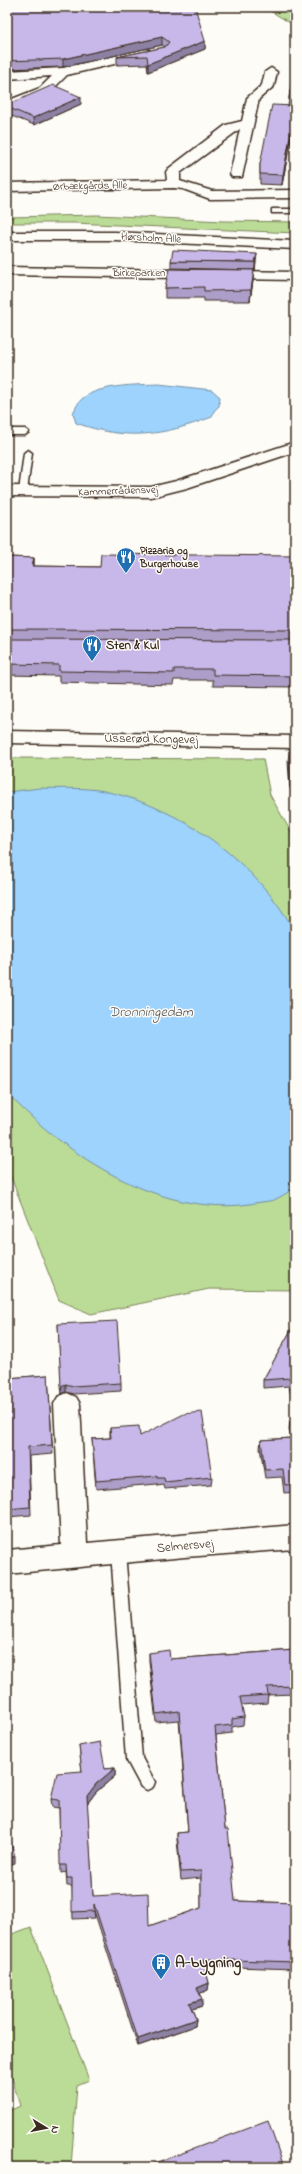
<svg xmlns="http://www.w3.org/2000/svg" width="302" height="2174" viewBox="0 0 302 2174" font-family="'Indie Flower',sans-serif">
<rect width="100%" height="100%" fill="#fdfcf7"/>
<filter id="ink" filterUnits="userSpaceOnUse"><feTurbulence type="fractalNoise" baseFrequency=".025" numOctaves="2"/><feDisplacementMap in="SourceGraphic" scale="8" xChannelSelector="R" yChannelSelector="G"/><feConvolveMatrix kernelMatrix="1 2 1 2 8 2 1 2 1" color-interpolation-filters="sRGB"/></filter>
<g filter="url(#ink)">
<!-- green -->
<g fill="#bbdc96" stroke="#7b835a">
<polygon points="264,7 295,7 295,26"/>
<polygon points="97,215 223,221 295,222 295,233 74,223 7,223 7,217"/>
<polygon points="7,758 263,759 270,795 295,839 295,1290 209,1289 91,1314 59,1300 7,1167"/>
<polygon points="31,1927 89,2080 77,2085 71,2167 7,2167 7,2112 20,2106 7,2061 7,1936"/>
</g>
<!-- water -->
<g fill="#9dd3fc" stroke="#768fa3">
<path d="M159,384L212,390L220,397L219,406L214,411L212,417C162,436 127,441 76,423L73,413C75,409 77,405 79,402C93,384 139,385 159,384Z"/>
<path d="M40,788C60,789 84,787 104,791C182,807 255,862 295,931V1188C288,1192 281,1197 274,1200C267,1202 257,1202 250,1204C159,1217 67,1156 7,1093V792Z"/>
</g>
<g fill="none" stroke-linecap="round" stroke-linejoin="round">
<!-- service casing -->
<g stroke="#3b2a1e" stroke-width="3">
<g id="service">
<rect x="272" y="209" width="23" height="4"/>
<polygon points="7,429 25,429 29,432 25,435 7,435"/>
<polygon points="28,450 32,453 27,491 23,494 19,491 24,453"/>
<polygon points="118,1546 123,1547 125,1552 142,1758 155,1782 153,1787 147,1790 141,1787 126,1759 111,1552 113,1547"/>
</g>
</g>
<!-- minor casing -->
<g stroke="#3b2a1e" stroke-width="3">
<g id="minor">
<polygon points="145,49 149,50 151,53 149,56 67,75 48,94 7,110 7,101 40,88 52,76 7,79 7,71 63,68"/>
<polygon points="271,68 277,72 274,86 259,99 242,177 232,177 230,174 240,129 180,173 180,181 212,191 295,190 295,198 210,199 183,189 174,188 7,191 7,183 167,180 166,172 168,169 226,125 242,121 247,98 262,85 265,72"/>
<polygon points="7,267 295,272 295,280 7,275"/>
<polygon points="295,442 295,452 187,488 151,497 7,496 7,486 151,487 176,481"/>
<polygon points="67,1393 76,1397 80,1404 87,1543 295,1525 295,1549 185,1557 7,1574 7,1550 61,1545 54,1404 58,1397"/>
</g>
</g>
<!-- tertiary casing -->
<g stroke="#3b2a1e" stroke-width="3">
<polygon id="tertiary" points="7,731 295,736 295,748 7,743"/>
</g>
<!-- secondary casing -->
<g stroke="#3b2a1e" stroke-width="3">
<polygon id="secondary" points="7,232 115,232 295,241 295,249 115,240 7,240"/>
</g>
<!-- service -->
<use href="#service" fill="#fdfcf7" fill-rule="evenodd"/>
<!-- minor -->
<use href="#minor" fill="#fdfcf7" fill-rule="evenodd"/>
<!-- tertiary -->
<use href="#tertiary" fill="#fdfcf7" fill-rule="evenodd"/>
<!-- secondary -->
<use href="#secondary" fill="#fdfcf7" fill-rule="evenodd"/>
</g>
<!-- wall -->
<g fill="#ac9ec8" stroke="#3b2a1e">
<polygon points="7,7 205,41 205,49 148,72 147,64 117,65 117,57 165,47 162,45 63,67 7,69"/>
<polygon points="295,62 295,117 282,185 260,184 260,164 288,106 289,98"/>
<polygon points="81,104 34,125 7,114 7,105"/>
<polygon points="171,261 256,262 255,270 171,268"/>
<polygon points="253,281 250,301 204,301 204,298 165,298 165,288"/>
<polygon points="295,556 295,687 213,686 213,680 174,680 173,685 59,682 59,676 7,675 7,557 34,558 34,566 100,567"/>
<polygon points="289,751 295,751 295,788 290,788 288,762"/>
<polygon points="295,1323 295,1416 289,1386 263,1388 263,1380"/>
<polygon points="58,1324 121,1383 121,1391 74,1394 66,1392 62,1394"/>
<polygon points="48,1375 53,1454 29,1456 31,1515 7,1517 7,1378"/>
<polygon points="290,1421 295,1421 295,1492 284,1493 282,1477 265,1478 260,1448 261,1440 291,1438 289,1429"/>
<polygon points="110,1428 140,1436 212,1477 211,1485 165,1489 164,1485 157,1486 157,1484 96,1489 92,1439 110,1438"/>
<polygon points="294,1641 295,1641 295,1694 268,1695 267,1703 241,1705 244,1717 243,1725 232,1727 232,1733 216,1735 225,1829 235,1901 295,1903 295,1969 204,1966 209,1983 208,1990 200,1993 202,2006 192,2009 196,2019 195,2026 138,2046 94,1911 95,1918 73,1919 72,1886 67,1886 66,1872 61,1873 59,1808 52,1807 51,1799 82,1771 79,1746 105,1769 115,1768 115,1776 96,1792 87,1804 93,1896 149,1926 201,1908 201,1878 181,1880 177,1840 177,1833 188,1832 179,1720 156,1722 149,1661 149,1653 170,1659 293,1650"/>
</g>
<!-- shaded-wall -->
<g fill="#8c81a3" stroke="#3b2a1e">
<polygon points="162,37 162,45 63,67 63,59"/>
<polygon points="205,41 205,49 148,72 148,64"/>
<polygon points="81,97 81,104 34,125 33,118"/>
<polygon points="295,110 295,117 282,185 283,175"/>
<polygon points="257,254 255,270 255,262"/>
<polygon points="254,270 253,281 250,301 251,290"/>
<polygon points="34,558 34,569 32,566"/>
<polygon points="66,1384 66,1392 62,1394 61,1386"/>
<polygon points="115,1768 115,1776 96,1792 87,1804 87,1796 96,1784"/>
<polygon points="15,1856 15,1863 7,1866 7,1859"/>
<polygon points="209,1983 208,1990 197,1995 197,1988"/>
<polygon points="202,1999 202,2006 189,2010 189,2003"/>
<polygon points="196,2019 195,2026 138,2046 138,2039"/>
</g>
<!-- building -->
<g fill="#c8b8e9" stroke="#3b2a1e">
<polygon points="7,7 195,7 205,41 148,64 147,56 117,57 165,47 169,42 162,37 63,59 7,61"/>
<polygon points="295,62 295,99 289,98"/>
<polygon points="53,85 81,97 33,118 7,107 7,105"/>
<polygon points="272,105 295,106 295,110 283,175 260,174 260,164"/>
<polygon points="173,250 257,254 255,262 171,261"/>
<polygon points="169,269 254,270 251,290 204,291 204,287 165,288"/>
<polygon points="101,554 295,556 295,630 7,629 7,557 34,558 32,566 100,567"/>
<polygon points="7,639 295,640 295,676 213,675 213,669 174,669 174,673 59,671 59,665 7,664"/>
<polygon points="289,751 295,751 295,778 290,778"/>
<polygon points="117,1321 121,1383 73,1386 66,1384 61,1386 58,1324"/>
<polygon points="295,1323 295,1404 290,1378 263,1380"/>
<polygon points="48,1375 52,1445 28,1447 30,1507 7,1509 7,1378"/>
<polygon points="202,1412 212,1477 165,1482 164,1478 157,1478 157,1476 96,1481 92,1439 111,1438 110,1428 139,1426 140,1436 184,1414"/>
<polygon points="290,1421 295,1421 295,1484 285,1485 283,1469 265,1470 261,1440 293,1438"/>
<polygon points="294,1641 295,1641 295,1648"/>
<polygon points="169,1650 170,1659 295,1650 295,1686 267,1687 268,1695 240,1697 244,1717 232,1719 232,1725 215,1727 225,1829 228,1829 235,1901 295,1903 295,1962 203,1959 209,1983 197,1988 202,1999 189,2003 196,2019 138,2039 94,1904 94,1911 72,1912 72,1878 67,1878 66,1865 60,1865 59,1800 51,1799 57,1773 82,1771 79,1746 100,1742 105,1769 115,1768 96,1784 87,1796 93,1896 148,1893 149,1926 201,1908 201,1871 181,1872 177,1833 188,1832 179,1711 156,1714 149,1653"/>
<polygon points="7,1830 15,1856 7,1859"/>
<polygon points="268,2121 284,2167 145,2167"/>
</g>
</g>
<!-- icons -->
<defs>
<g id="restaurant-pin" transform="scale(1)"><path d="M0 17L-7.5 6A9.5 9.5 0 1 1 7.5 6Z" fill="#1f6fb2" stroke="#fdfcf7"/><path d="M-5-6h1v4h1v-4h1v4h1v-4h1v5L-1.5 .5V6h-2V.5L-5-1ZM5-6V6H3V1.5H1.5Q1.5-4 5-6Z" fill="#fff"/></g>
<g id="building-pin" transform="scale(1)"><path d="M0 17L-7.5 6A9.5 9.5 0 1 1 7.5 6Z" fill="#1f6fb2" stroke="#fdfcf7"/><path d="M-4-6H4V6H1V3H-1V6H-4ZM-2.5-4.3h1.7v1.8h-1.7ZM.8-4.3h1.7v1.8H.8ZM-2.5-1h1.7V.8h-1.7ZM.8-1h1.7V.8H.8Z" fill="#fff"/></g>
</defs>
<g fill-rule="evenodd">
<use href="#restaurant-pin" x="126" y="557"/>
<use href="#restaurant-pin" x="92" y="645"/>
<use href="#building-pin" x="161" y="1963"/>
</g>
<g text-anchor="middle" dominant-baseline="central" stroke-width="3" stroke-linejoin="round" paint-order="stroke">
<!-- far-street labels -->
<g font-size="11" fill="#3b2a1e" stroke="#fdfcf7">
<text transform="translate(90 186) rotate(-1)">Ørbækgårds Alle</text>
<text transform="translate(151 238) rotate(3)">Hørsholm Alle</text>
<text x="139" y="273">Birkeparken</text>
<text transform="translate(118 491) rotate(-2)">Kammerrådensvej</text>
</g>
<!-- far-poi labels -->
<g font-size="11" font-weight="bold" fill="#3b2a1e" stroke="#fdfcf7" text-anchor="start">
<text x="140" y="551">Pizzaria og<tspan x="140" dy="13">Burgerhouse</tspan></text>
</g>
<!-- poi labels -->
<g font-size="13" font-weight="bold" fill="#3b2a1e" stroke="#fdfcf7" text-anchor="start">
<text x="106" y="645">Sten &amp; Kul</text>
</g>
<!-- street labels -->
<g font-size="13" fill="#3b2a1e" stroke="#fdfcf7">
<text transform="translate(151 739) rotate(1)">Usserød Kongevej</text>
<text transform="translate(185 1546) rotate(-5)">Selmersvej</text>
</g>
<!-- water labels -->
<g font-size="14" font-style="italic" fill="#545456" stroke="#fdfcf7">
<text x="151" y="1012">Dronningedam</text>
</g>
<!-- near-poi labels -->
<g font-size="16" font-weight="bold" fill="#3b2a1e" stroke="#fdfcf7" text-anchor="start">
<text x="175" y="1963">A-bygning</text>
</g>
</g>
<!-- margin -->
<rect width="302" height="2174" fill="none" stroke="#fdfcf7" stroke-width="24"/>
<rect x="12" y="12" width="278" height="2150" fill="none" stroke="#3b2a1e" stroke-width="1.5" filter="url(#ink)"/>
<!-- north arrow -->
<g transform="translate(46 2128) rotate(100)" stroke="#fdfcf7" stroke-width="3" paint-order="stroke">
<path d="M0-3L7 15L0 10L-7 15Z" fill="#3b2a1e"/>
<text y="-6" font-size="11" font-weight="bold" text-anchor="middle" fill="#3b2a1e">N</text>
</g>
</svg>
